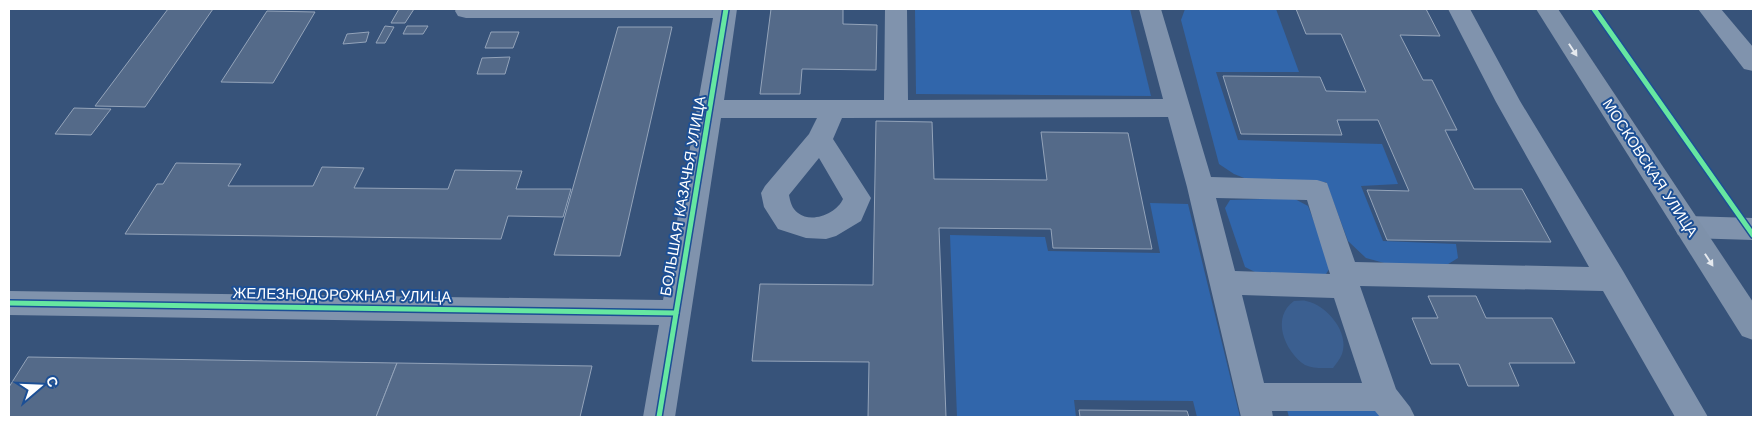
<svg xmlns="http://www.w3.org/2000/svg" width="1762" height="426" viewBox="0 0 1762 426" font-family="'Work Sans',sans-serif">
<rect width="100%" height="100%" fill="#37537a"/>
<!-- green -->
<g fill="#3166ab">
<polygon points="915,9 1130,9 1151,96 916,94"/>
<polygon points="1185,9 1276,9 1299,72 1216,72 1238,140 1382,144 1398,184 1361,186 1383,241 1456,244 1458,258 1445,266 1388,264 1366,258 1348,241 1326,182 1252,181 1234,174 1219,164 1181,20"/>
<polygon points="1293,198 1308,206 1331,266 1326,274 1261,275 1245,267 1225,208 1230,200"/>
<polygon points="1150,203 1188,204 1240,417 1197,417 1193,401 1074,400 1076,417 957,417 950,235 1045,237 1048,251 1160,253"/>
<polygon points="1365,401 1384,414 1385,417 1289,417 1287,410"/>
</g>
<!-- water -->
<path fill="#3b5f90" d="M1294,301C1298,301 1303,300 1306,301C1327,305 1350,333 1342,354C1340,359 1336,364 1333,368C1324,368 1313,369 1305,365C1284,351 1271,317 1294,301Z"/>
<!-- building -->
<g fill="#546a89" stroke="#94a4ba">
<polygon points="168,9 213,9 145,107 95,106"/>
<polygon points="399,9 414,9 405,23 391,23"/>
<polygon points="771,9 843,9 843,24 877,25 876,70 802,69 800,94 760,94"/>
<polygon points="1296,9 1426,9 1440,36 1400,35 1423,80 1432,80 1457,130 1445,130 1474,189 1522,189 1551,242 1387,240 1367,190 1409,191 1378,120 1337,120 1342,135 1241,134 1223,76 1320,77 1326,91 1366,92 1341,34 1306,34"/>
<polygon points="267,11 315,12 273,83 221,82"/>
<polygon points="385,26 394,27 385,43 376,43"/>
<polygon points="407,26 428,26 423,34 403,34"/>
<polygon points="618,27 672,27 620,256 554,255"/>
<polygon points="369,32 366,42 343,44 347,34"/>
<polygon points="491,32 519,32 513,48 485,48"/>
<polygon points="510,57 505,74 477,74 482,58"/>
<polygon points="74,108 111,109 91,135 55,134"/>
<polygon points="876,121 932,122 934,179 1047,180 1041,132 1128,133 1152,249 1053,248 1051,229 939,228 946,417 868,417 869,362 752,361 760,284 873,285"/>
<polygon points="176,163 241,164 228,186 313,186 322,167 364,168 354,188 448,189 455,170 522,171 516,189 571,189 563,217 508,216 501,239 125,234 157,184 163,184"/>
<polygon points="1428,296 1476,296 1486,318 1552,318 1575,363 1509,363 1519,386 1468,386 1459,364 1431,364 1412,318 1438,318"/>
<polygon points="28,357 397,363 376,417 9,417 9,387"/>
<polygon points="397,363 592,366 580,417 376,417"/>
<polygon points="1079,410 1187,411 1189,417 1080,417"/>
</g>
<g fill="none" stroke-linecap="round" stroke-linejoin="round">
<!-- minor -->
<g fill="#8093ad" fill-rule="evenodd">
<path d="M456,9H737L724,100H884L885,9H907L908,100L1163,99L1139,9H1161L1211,177L1317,180L1327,183L1355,262L1589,267L1496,102L1448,9H1470L1520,101L1623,271L1708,417H1675L1603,291L1360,286L1396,389L1410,407L1415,417H1380L1375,411H1272L1273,417H1241L1187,187L1168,117L842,118L833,139L871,198L861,221L836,236L826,239L806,238L778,229L764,207L761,193L765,186L809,134L817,118H721L675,417H643L659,325L9,315V291L663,300L713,18H466L458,16L455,11ZM819,158L843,199C837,213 812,224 798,213C792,209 790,201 789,195ZM1216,198L1307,200L1330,274L1235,271ZM1242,295L1334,298L1362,383H1264Z"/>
<polygon points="1698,9 1721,9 1753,47 1753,71 1744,69"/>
<polygon points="1688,216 1753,218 1753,240 1688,238 1678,235 1674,227 1678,219"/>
</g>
<!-- major -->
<polygon fill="#7e91aa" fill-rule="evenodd" points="1536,9 1558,9 1753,302 1753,340 1742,336"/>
<!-- cycleway casing -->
<g stroke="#1c4f95" stroke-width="8">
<g id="cycleway">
<polyline points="1594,9 1753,235"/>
<polyline points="9,303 676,313"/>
<polyline points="659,417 726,9"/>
</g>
</g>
<!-- cycleway -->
<use href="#cycleway" stroke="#66e7a1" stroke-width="5"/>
</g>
<!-- one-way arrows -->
<defs><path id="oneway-solid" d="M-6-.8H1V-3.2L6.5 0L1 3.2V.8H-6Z" transform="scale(1.25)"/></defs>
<g fill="#e5e9ee">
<use href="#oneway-solid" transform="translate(1573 50) rotate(57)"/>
<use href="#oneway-solid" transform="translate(1709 260) rotate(57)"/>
</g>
<g text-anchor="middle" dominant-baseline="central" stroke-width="4" stroke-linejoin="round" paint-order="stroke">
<!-- street labels -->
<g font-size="15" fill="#fff" stroke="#1c4f95">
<text transform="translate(1650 168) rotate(57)">МОСКОВСКАЯ УЛИЦА</text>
<text transform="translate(683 196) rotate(-80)">БОЛЬШАЯ КАЗАЧЬЯ УЛИЦА</text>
<text transform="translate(342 295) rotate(1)">ЖЕЛЕЗНОДОРОЖНАЯ УЛИЦА</text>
</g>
</g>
<!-- border -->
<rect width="1762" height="426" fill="none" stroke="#ffffff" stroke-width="20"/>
<!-- north arrow -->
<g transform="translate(40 386) rotate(71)" stroke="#1c4f95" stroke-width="4" paint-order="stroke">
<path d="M0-4L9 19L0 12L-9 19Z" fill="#ffffff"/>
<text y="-8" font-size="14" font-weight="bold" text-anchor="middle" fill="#ffffff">С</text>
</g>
</svg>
